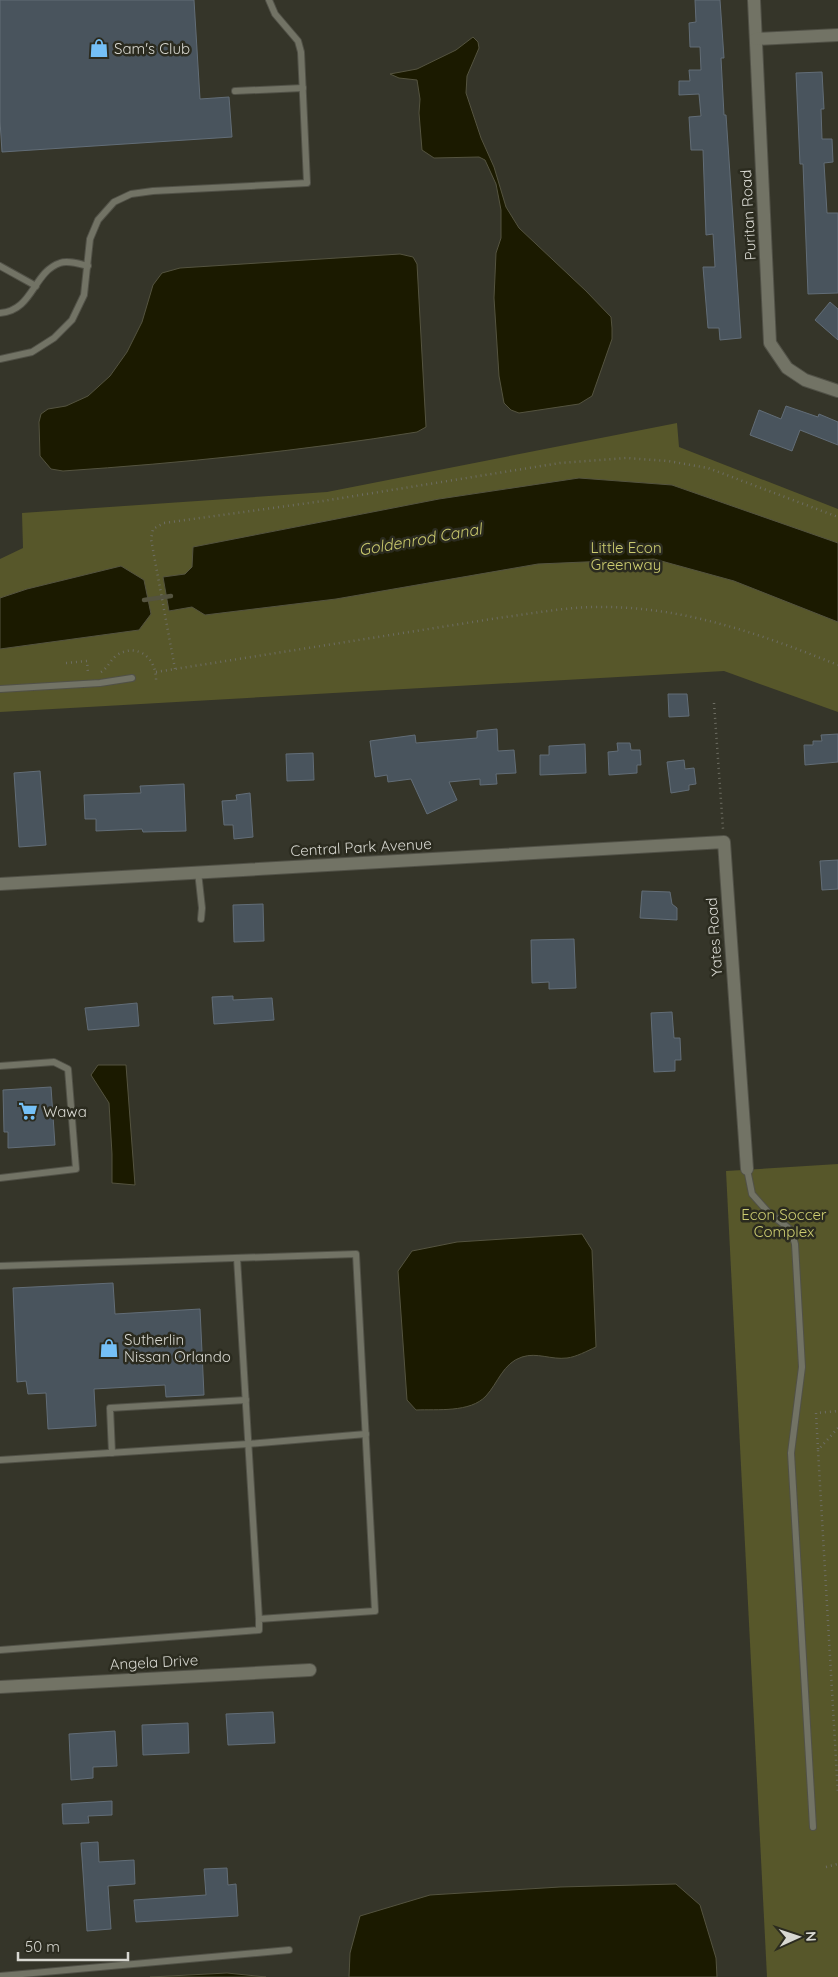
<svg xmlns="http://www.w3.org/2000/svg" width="838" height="1977" viewBox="0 0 838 1977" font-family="Quicksand,sans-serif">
<rect width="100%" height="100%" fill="#353529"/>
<!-- green -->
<g fill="#57572a">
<polygon points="677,423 679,447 838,509 838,712 724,671 0,712 0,559 23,548 22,513 327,492"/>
<polygon points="838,1164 838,1977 767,1977 726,1171"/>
</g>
<!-- water -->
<g fill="#1b1a00" stroke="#54533f">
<polygon points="473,37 478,42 479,48 467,76 466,93 481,138 494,167 506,207 519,228 586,291 611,317 612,328 612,339 592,396 579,404 519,413 511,410 504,403 499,376 494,298 496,253 501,238 501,210 496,184 485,160 479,157 434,158 422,150 419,113 420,99 417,80 399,78 390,74 417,69 456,50"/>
<path d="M400,254L413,257L417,264L426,427L417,432C300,451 182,463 63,471L51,469L40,456L39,422L41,414L48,409L66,406L88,396L110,376L127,352L142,322L153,285L162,273L180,268Z"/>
<polygon points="579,478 672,485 838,543 838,622 734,581 654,559 538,564 336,599 205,615 192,607 169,611 163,577 185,574 192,567 193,547 439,499"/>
<polygon points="121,566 144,580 151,614 139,630 0,649 0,598 27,589"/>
<polygon points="98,1065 126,1065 135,1185 112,1183 112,1154 109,1103 91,1075"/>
<path d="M582,1234L592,1250L596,1347C587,1351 576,1357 567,1358C551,1360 537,1352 522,1357C503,1363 498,1383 486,1396C470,1413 437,1409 416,1410L407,1400L398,1271L412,1251L457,1242Z"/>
<polygon points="676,1884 700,1905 716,1958 717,1977 349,1977 350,1953 360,1916 430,1895 560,1887"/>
<polygon points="227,1973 266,1977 150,1977"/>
</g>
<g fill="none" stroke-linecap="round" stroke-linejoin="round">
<!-- stream -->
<polyline stroke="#54533f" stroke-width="4.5" points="144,600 171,596"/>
</g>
<!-- building -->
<g fill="#49545d" stroke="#626d77">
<polygon points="0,0 194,0 200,99 229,97 232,137 2,152 0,121"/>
<polygon points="695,0 720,0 724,58 721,58 724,115 726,115 741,338 720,340 719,328 708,328 703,267 715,267 713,234 706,235 703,150 691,150 689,117 701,116 699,94 679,95 679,81 690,81 689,70 701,70 700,47 690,47 689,23 696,22"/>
<polygon points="822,72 824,109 821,109 822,139 832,139 833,162 824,163 827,213 838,213 838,293 808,294 803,164 800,164 796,73"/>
<polygon points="830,302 838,309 838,340 815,320"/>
<polygon points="786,406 818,417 819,414 838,422 838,445 800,430 792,451 750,435 759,410 781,419"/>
<polygon points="668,694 687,694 689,716 669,717"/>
<polygon points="497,729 498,751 514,750 516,773 496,774 497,784 480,785 480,779 449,782 457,800 427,814 411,779 388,782 387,775 375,777 370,741 415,735 416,743 477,738 477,731"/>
<polygon points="838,734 838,762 805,765 804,745 813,745 813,741 822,741 821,735"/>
<polygon points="617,743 630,743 631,750 640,750 641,765 637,765 637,773 609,775 608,752 618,751"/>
<polygon points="585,744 586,773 540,775 540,755 549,755 549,746"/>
<polygon points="313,753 314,780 287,781 286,754"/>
<polygon points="684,760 685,769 694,768 696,784 689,785 689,790 671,793 667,762"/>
<polygon points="40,771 46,845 19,847 14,773"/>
<polygon points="184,784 186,831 143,832 142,829 96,831 96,819 85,819 84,795 141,793 140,786"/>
<polygon points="250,793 253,837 234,839 233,825 224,825 222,801 237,800 236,795"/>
<polygon points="838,860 838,889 822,890 820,861"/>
<polygon points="642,891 670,892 672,904 677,908 677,920 640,918"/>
<polygon points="263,904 264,941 234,942 233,905"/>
<polygon points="574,939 576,988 549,989 549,982 532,983 531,940"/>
<polygon points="233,996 233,1000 272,998 274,1020 214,1024 212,997"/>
<polygon points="137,1003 139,1026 88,1030 85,1008"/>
<polygon points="672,1012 674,1038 680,1038 681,1060 675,1060 675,1071 654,1072 651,1013"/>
<polygon points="51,1087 55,1145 8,1148 8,1132 4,1132 3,1090"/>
<polygon points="113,1283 115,1314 200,1309 204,1395 166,1397 165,1385 94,1389 96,1426 48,1429 46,1393 28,1394 26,1381 17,1382 13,1288"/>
<polygon points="273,1712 275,1743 228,1745 226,1714"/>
<polygon points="188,1723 189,1753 143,1755 142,1725"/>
<polygon points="115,1731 117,1766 93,1767 93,1778 71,1780 69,1734"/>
<polygon points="112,1801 112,1815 88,1816 89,1823 63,1824 62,1804"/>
<polygon points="98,1842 99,1862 134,1860 135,1884 108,1886 111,1929 87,1931 81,1843"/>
<polygon points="227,1868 228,1885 236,1884 238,1916 136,1922 134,1900 206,1895 204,1869"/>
</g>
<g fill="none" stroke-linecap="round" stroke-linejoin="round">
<!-- lane casing -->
<g stroke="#515147" stroke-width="8">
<g id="lane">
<polyline points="235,91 303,88"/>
<polyline points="0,266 36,286"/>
<path d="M0,313C33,311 33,272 60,263C68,260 80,264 88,266"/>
<polyline points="0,359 32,352 54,338 72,320 84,295 90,239 98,220 114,202 131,194 153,191 307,183 301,52 298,41 275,14 269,0"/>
<polyline points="0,689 100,683 132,678"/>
<polyline points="198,872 202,908 201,919"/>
<polyline points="0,1066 54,1062 68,1069 76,1169 0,1178"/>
<polyline points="747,1169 752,1194 768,1212 791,1230 795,1244 802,1367 791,1453 813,1827"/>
<polyline points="237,1258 259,1619"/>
<polyline points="0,1266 356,1254 375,1611 259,1619 259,1630 0,1650"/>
<polyline points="112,1453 110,1408 246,1400"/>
<polyline points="0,1460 248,1444 366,1434"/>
<polyline points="0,1976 289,1950"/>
</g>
</g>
<!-- street casing -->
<g stroke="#515147" stroke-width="14">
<g id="street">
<polyline points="754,0 770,343 787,368 805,380 838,391"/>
<polyline points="756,39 838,35"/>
<polyline points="0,884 724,842 747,1169"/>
<polyline points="0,1687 310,1670"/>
</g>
</g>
<!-- path -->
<g stroke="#6d6d62" stroke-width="2.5" stroke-dasharray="1 4" stroke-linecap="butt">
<polyline points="66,663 87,661 88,673"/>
<polyline points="175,669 151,539 153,529 164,523 323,501 560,463 626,458 668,461 708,468 838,517"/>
<path d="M101,672C108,668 110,660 117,655C138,642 157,659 156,681"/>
<path d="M156,672L498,618C529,614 560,608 592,607C680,605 758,633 838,665"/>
<polyline points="714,703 723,829"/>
<polyline points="838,1428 818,1450 838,1794"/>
<polyline points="818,1449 816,1413 838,1411"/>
<polyline points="826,1867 838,1864"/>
</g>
<!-- lane -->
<use href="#lane" stroke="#727365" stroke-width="6"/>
<!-- street -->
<use href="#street" stroke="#727365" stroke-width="12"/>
</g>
<!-- icons -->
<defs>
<g id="shop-bare" transform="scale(1.5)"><path d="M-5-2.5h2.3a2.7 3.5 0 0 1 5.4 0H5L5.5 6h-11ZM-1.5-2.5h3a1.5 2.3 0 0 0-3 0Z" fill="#75c0f6" stroke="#2b2b1f" stroke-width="2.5" paint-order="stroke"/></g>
<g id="supermarket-bare" transform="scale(1.5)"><path d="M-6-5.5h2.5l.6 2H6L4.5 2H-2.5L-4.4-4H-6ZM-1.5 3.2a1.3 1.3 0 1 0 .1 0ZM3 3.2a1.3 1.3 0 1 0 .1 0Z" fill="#75c0f6" stroke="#2b2b1f" stroke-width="2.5" paint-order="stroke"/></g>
</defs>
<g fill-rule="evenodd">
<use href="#shop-bare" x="99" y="48"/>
<use href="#supermarket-bare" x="28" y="1111"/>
<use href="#shop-bare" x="109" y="1348"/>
</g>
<g text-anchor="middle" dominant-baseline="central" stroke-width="5" stroke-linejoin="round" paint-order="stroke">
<!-- poi labels -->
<g font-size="15" fill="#d8d8d1" stroke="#2b2b1f" text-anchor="start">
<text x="114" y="48">Sam's Club</text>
<text x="43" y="1111">Wawa</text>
<text x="124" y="1339">Sutherlin<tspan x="124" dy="17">Nissan Orlando</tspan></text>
</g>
<!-- street labels -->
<g font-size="15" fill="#d8d8d1" stroke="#2b2b1f">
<text transform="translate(748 215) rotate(-93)">Puritan Road</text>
<text transform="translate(361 847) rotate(-3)">Central Park Avenue</text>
<text transform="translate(714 937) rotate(-94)">Yates Road</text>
<text transform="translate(154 1662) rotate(-3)">Angela Drive</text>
</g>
<!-- park labels -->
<g font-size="15" fill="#cccc70" stroke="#2b2b1f">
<text x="626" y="547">Little Econ<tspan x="626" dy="17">Greenway</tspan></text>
<text x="784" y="1214">Econ Soccer<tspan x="784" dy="17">Complex</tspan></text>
</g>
<!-- water labels -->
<g font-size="16" font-style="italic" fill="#c9c86d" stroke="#2b2b1f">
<text transform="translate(420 539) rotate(-10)">Goldenrod Canal</text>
</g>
</g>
<!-- north arrow -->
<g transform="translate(798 1937) rotate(87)" stroke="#2b2b1f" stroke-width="4" paint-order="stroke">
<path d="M0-4L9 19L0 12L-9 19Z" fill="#d8d8d1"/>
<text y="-8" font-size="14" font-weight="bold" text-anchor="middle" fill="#d8d8d1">N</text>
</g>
<!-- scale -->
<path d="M18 1952v8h110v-8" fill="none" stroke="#d8d8d1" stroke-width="2.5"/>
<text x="25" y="1952" font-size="15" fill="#d8d8d1" stroke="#2b2b1f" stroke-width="4" paint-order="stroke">50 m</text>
</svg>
